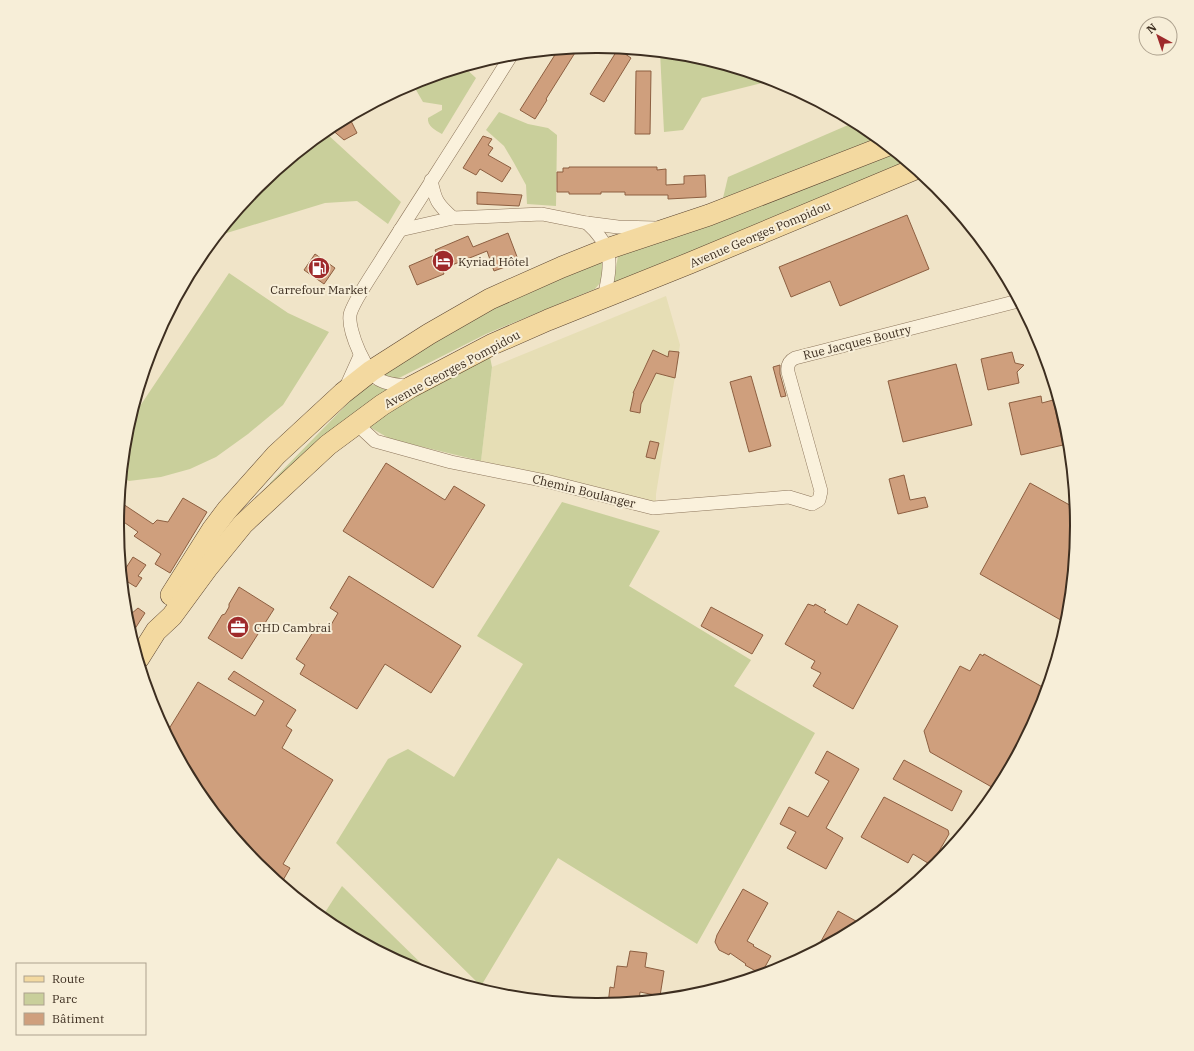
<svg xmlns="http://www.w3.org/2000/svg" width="1194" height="1051" viewBox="0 0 1194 1051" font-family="'IBM Plex Serif',serif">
<rect width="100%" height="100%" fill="#f0e4c8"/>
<!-- farmland -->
<polygon fill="#e6deb5" points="666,296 680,345 656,494 656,503 481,461 492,367"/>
<!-- green -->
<g fill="#c9cf9b">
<polygon points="660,52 691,55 774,80 702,98 683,130 664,132"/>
<path d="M464,67L476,78L442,134C435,130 427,126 428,118L442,110V105L423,102L412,83Z"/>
<polygon points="499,112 528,124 548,128 557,135 556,206 527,204 526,185 514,163 504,146 486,130"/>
<polygon points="855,122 864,127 877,138 856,147 723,198 728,177"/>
<polygon points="326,133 401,202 388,224 357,201 325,203 217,236 258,186 317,138"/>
<polygon points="891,150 910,165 613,284 618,256"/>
<polygon points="603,258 605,277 595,289 486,334 399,378 395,379 385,377 384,372 479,313"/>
<polygon points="229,273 288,313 329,332 283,405 248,434 216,457 190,469 161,477 129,481 122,477 127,432 130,421"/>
<polygon points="490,357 492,367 481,461 390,439 368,426 394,406"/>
<polygon points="370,384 394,390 271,486 270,485 270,483 358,393"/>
<polygon points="562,502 660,531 629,586 751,660 734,686 815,733 697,944 558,858 481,986 336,843 388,759 408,749 454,777 523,664 477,636"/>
<polygon points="342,886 433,975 413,968 330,924 322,917"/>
</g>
<!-- building -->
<g fill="#cf9f7d" stroke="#8d5f41">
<polygon points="578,48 546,99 547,100 535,119 520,110 558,50"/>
<polygon points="618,49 631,58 604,102 590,94"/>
<polygon points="636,71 651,71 650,134 635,134"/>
<polygon points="349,117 357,133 344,140 330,128"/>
<polygon points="483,136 492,139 488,145 493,148 488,155 511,168 502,182 480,169 476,175 463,168"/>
<polygon points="569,167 657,167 657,170 666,169 666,185 684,184 684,176 705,175 706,197 668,199 668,195 625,195 625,192 601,192 601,194 569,194 569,192 557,192 557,172 563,172 563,168 569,168"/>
<polygon points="477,192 506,194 522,195 519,206 477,204"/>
<polygon points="907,215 929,269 840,306 830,281 791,297 779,267"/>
<polygon points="508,233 519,262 494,271 487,251 442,269 444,274 417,285 409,266 437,254 435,250 468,236 473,247"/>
<polygon points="315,254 335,268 324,284 304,270"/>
<polygon points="653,350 668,357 669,351 679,352 675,378 656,373 641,404 640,413 630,411 634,393 633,393"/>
<polygon points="1012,352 1015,363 1024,365 1017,372 1019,383 988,390 981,359"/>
<polygon points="956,364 972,425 903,442 888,381"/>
<polygon points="780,365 780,374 786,396 781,397 773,367"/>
<polygon points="751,376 771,446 749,452 730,382"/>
<polygon points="1041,396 1042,403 1053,400 1063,445 1021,455 1009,403"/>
<polygon points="650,441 659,443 655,459 646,457"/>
<polygon points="386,463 445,500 454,486 485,505 433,588 343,531"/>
<polygon points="904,475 910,500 925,497 928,507 898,514 889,479"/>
<polygon points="1030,483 1075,508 1076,526 1066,623 980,574"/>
<polygon points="183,498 207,512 170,573 155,564 161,554 134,536 138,532 118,518 120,502 153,524 157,520 168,522"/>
<polygon points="133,557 146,565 138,576 142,578 136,587 123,579 122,574"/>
<polygon points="349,576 461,646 431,693 385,664 357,709 300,674 305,665 296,659 318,624 328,630 338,613 330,608"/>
<polygon points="239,587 274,609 242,659 208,638 222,615 225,614 229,607 229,604"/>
<polygon points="808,604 814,606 815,604 826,610 824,612 847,625 858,604 898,626 853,709 813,686 821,673 811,668 815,661 785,644"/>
<polygon points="711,607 763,635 752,654 701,626"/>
<polygon points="138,608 145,613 131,635 127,620 131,614"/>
<polygon points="980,654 983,656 984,654 1046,689 1040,709 997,790 930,752 924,731 960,666 970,671"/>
<polygon points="234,671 296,710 286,726 292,730 282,748 333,780 283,864 290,868 282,882 258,864 198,792 167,732 198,682 255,716 264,701 228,679"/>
<polygon points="827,751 859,769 826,828 843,838 826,869 787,848 796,832 780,824 789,807 808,817 829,781 815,773"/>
<polygon points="904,760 962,791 952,811 893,779"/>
<polygon points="884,797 948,830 949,834 931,865 913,854 908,863 861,837"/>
<polygon points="743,889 768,903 747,941 754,945 753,946 771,956 761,974 745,965 746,964 730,953 729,955 719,950 715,942 717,935"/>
<polygon points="838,911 863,925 816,950"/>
<polygon points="630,951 647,953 645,967 664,971 660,996 640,992 639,1001 608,1004 610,987 614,988 617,966 627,967"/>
</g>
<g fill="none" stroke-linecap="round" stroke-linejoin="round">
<!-- minor casing -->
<g stroke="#8d765c" stroke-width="14">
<g id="minor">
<path d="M431,180C435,200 437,204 453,218"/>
<path d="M587,223C615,248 611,264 604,298"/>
<polyline points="400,230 453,218 542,214 587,223 618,227 656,228"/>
<polyline points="346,387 360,356"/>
<path d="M411,387C402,385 390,385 382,381C366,375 348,331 350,315C352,303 376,269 383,257C426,189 470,122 512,54"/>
<path d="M357,422L361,428L375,441L451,462L546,481L653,508L789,497L812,504L819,500L821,491L788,372C787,365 789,361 795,358L1018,301"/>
</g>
</g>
<!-- primary casing -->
<g stroke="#5b4430" stroke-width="22">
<g id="primary">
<polyline points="171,595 212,530 227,510 276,455 343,393 371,371 429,334 490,299 562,267 607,249 709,215 886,146"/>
<polyline points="139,658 156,631 172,616 208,567 243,524 328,445 382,405 411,387 493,344 548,320 690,263 915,169"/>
</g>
</g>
<!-- minor -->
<use href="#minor" stroke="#faf1dc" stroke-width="13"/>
<!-- primary -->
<use href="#primary" stroke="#f3d9a0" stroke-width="21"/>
</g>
<!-- icons -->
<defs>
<g id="hotel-disc" transform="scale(1.15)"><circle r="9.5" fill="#9e2a2b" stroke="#f7eed8"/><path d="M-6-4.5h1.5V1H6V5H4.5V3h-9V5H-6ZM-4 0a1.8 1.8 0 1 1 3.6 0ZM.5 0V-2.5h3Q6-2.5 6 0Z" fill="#fff"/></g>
<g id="fuel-disc" transform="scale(1.15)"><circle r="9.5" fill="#9e2a2b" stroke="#f7eed8"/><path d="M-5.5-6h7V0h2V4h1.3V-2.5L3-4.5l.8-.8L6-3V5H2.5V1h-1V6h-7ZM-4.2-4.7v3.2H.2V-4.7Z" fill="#fff"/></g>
<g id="office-disc" transform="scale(1.15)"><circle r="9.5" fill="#9e2a2b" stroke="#f7eed8"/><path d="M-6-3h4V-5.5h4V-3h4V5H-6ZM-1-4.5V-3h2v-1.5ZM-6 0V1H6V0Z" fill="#fff"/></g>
</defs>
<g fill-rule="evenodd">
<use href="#hotel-disc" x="443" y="261"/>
<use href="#fuel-disc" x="319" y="268"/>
<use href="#office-disc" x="238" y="627"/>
</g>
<g text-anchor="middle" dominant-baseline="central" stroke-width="4" stroke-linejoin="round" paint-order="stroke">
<!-- street labels -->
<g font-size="12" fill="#3d2e20" stroke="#f7eed8">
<text transform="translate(760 234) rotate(-23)">Avenue Georges Pompidou</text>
<text transform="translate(857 342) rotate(-14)">Rue Jacques Boutry</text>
<text transform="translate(452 369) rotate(-28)">Avenue Georges Pompidou</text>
<text transform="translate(584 491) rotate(14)">Chemin Boulanger</text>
</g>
<!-- poi labels -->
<g font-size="12" fill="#3d2e20" stroke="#f7eed8" text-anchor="start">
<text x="458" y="261">Kyriad Hôtel</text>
<text x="319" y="289" text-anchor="middle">Carrefour Market</text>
<text x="254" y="627">CHD Cambrai</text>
</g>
</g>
<!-- crop -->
<path d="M0 0H1194V1051H0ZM596 53H598A472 472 0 0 1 1070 525V526A472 472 0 0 1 598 998H596A472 472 0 0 1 124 526V525A472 472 0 0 1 596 53Z" fill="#f7eed8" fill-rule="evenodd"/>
<path fill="none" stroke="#3d2e20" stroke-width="2" d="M596 53H598A472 472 0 0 1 1070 525V526A472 472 0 0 1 598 998H596A472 472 0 0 1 124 526V525A472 472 0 0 1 596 53Z"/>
<!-- legend -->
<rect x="16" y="963" width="130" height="72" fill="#f7eed8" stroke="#ada18e"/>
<rect x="24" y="976" width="20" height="6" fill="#f3d9a0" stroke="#ada18e"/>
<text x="52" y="983" font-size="12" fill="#3d2e20">Route</text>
<rect x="24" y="993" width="20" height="12" fill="#c9cf9b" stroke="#ada18e"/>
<text x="52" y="1003" font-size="12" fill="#3d2e20">Parc</text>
<rect x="24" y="1013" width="20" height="12" fill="#cf9f7d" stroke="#ada18e"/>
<text x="52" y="1023" font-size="12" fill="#3d2e20">Bâtiment</text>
<!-- north arrow -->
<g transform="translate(1158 36) rotate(320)"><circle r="19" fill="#f7eed8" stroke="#ada18e"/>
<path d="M0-3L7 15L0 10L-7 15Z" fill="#9e2a2b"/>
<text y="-6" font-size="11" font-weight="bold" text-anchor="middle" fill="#3d2e20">N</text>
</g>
</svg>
